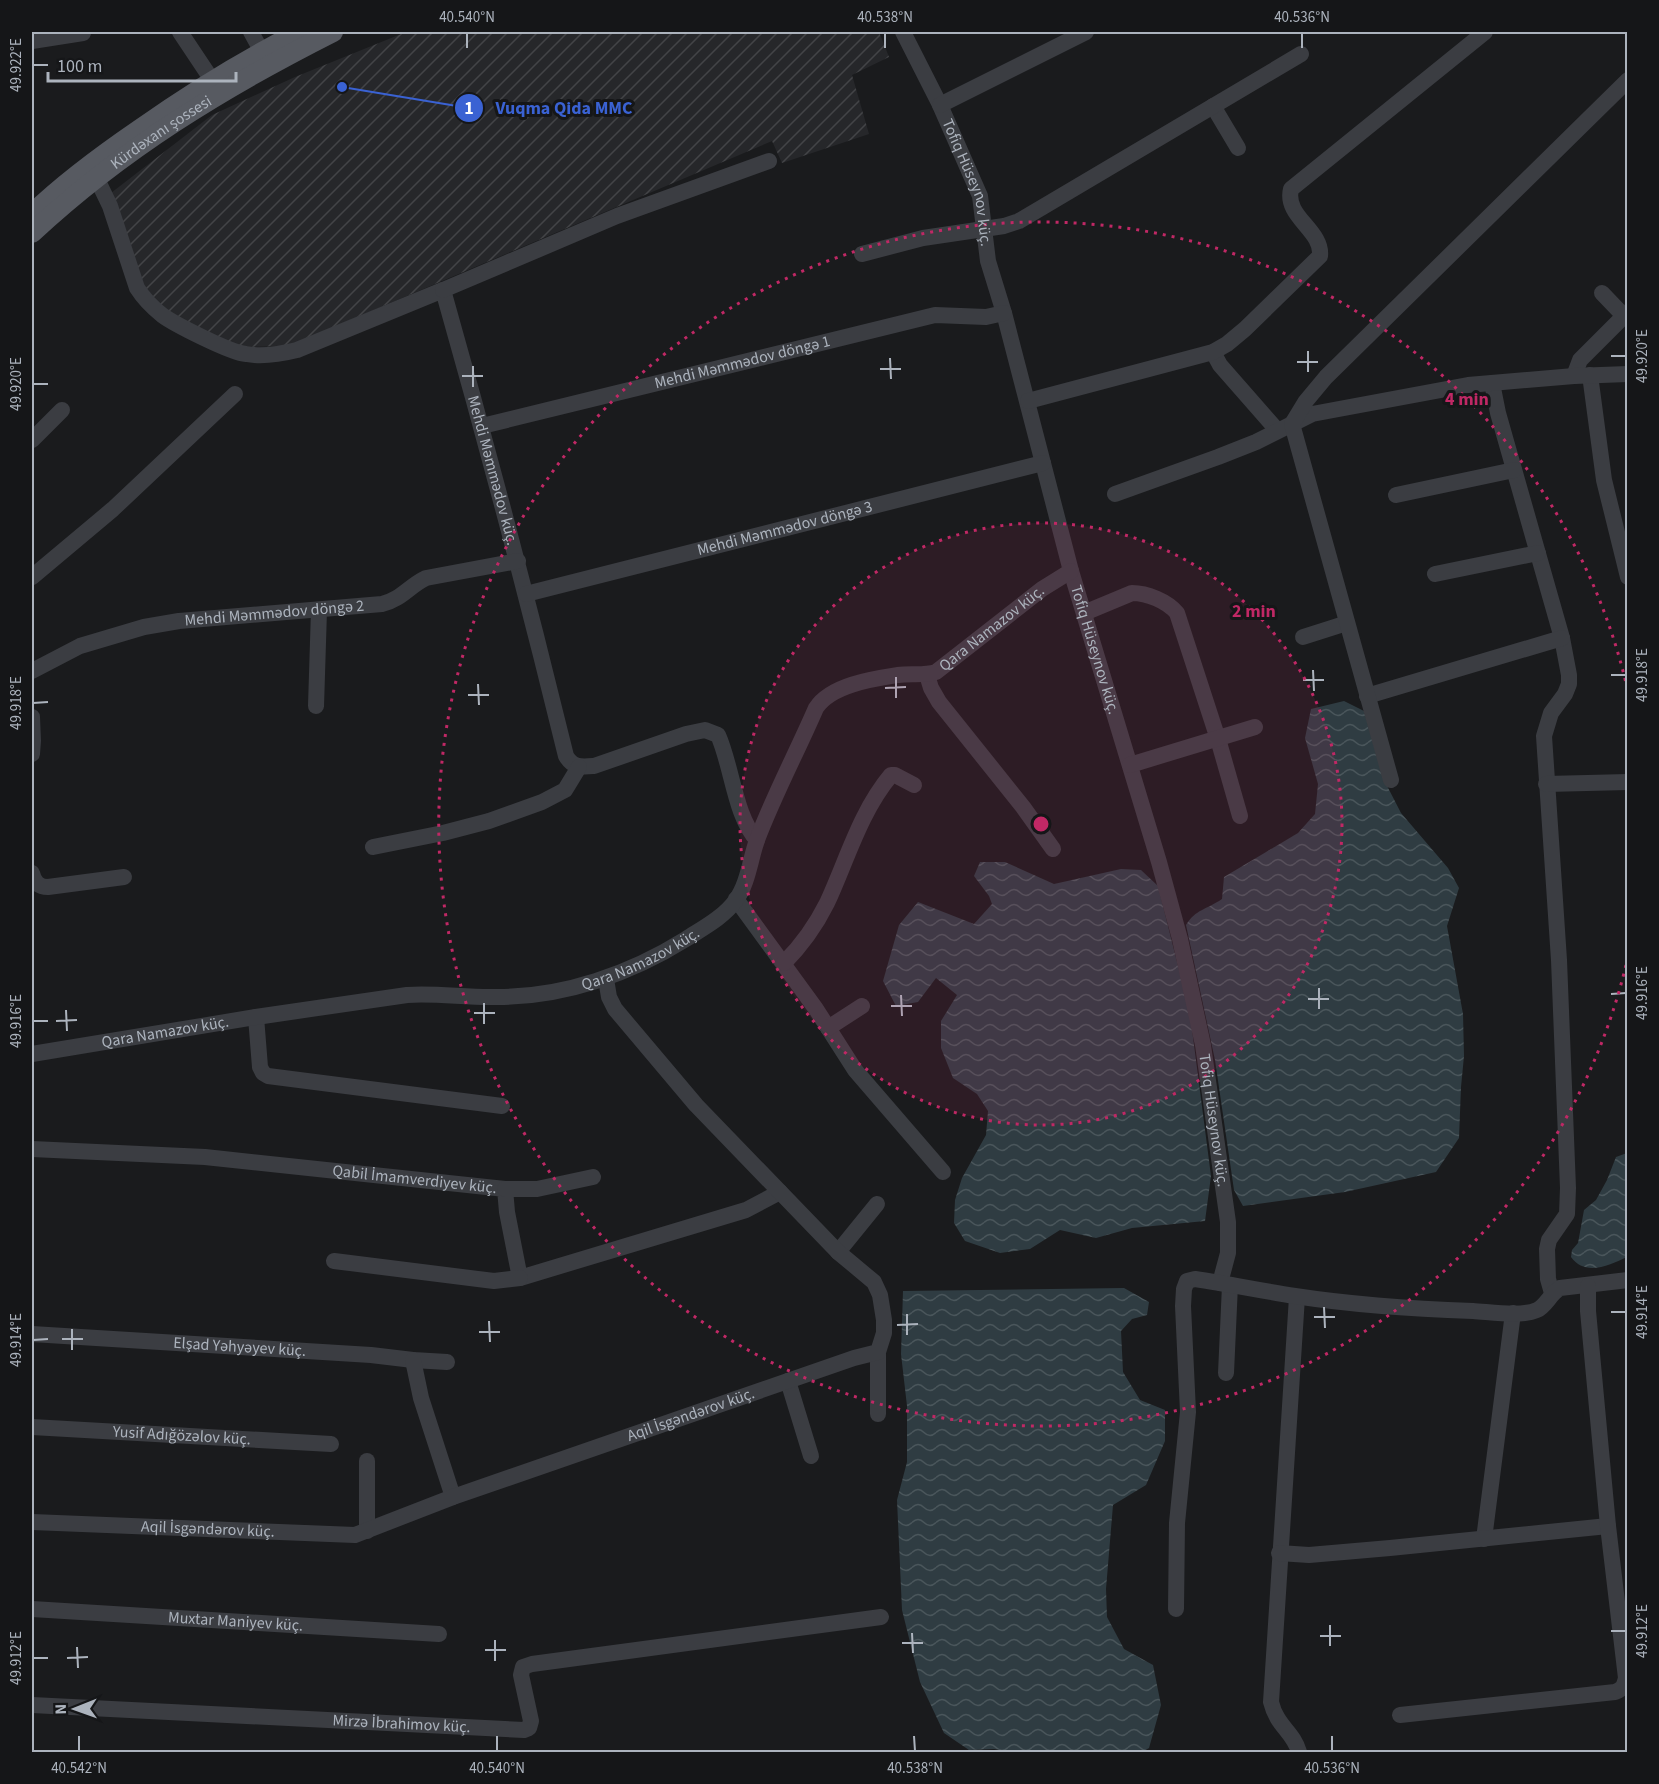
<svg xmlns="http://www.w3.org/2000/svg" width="1659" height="1784" viewBox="0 0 1659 1784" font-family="'Source Sans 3',sans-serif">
<defs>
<pattern id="industrial-furrows" width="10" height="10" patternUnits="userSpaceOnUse" patternTransform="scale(1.5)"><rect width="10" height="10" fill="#26272a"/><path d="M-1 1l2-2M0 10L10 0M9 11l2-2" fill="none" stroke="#434447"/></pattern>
<pattern id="water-waves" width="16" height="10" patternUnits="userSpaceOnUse" patternTransform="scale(1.5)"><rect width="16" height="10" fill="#2f3c42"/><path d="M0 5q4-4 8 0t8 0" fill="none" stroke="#4a565b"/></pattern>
</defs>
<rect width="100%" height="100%" fill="#1a1b1d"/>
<!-- industrial -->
<polygon fill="url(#industrial-furrows)" points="406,32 879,32 889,57 852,75 869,134 782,163 772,141 289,346 238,347 175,317 145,293 111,193 212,115 295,77"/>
<!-- water -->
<g fill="url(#water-waves)">
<path d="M1344,701L1364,711L1383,778L1401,813L1448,868L1459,888L1447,926L1463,1014L1464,1056L1461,1087L1459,1138L1436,1172L1345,1192L1243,1206L1234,1190L1215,1060L1186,925C1196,909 1206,910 1222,899L1224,877L1298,833L1315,814L1318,784L1305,738L1311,709Z"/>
<polygon points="980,862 1005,862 1054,884 1121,869 1141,870 1158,886 1190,1014 1211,1176 1205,1221 1132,1228 1096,1238 1060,1230 1030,1249 1000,1253 965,1241 954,1223 955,1200 962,1178 986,1135 988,1111 977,1094 953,1078 941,1048 941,1021 957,995 936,978 918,1002 896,1006 883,981 899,925 918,902 974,924 992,904 989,896 974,876"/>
<path d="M1627,1153V1257C1610,1265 1585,1277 1571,1257L1572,1250L1578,1243L1584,1210L1596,1200L1607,1180L1616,1157Z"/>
<polygon points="1124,1288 1149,1302 1147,1315 1132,1319 1121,1331 1123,1372 1140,1400 1165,1410 1165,1441 1146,1485 1113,1505 1106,1589 1107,1617 1124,1649 1153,1665 1161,1705 1149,1748 1142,1752 1012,1752 994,1749 969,1750 944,1733 920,1682 902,1610 897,1500 907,1462 907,1406 901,1354 903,1291"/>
</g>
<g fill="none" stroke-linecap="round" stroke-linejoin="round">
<!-- minor -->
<g stroke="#3b3d42" stroke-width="16">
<polyline points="180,32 212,80"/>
<polyline points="251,32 262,52"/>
<path id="s1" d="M903,32L940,105L980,196L988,261L1004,313L1071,571L1159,862L1180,939L1203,1045L1228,1222V1253L1220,1283"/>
<polyline points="32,41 83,33"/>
<polyline points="940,105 1086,32"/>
<polyline points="1213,106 1238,148"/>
<path id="s2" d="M96,177L110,206L137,288C144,299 152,307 162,315C174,324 231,353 246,354C262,357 281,354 297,350L443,290C487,445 528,600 566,756C573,768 581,767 594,766L686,734L705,730L718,735C732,766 735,817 757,840"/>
<polyline points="862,254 923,238 1004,226 1019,221 1301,54"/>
<polyline points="443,290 617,216 769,161"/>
<polyline points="1602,293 1624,316"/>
<polyline points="1213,352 1220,365 1277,430"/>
<polyline points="1590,375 1604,480 1628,577"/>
<polyline points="1574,376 1580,360 1628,312"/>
<polyline points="1492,383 1498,413 1562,638 1569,675 1569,684 1565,694 1551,713 1544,736 1559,960 1568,1188 1567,1214 1549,1240 1547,1249 1548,1279 1552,1293"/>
<path d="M1028,401L1213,352L1227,344L1245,329L1320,256C1323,230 1284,217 1291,189L1485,32"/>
<path id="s3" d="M482,426L935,315L986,317L1004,313"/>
<polyline points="32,440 62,410"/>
<polyline points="1115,494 1218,457 1256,442 1312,414 1468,385 1574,376 1628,374"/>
<polyline points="1396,495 1514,470"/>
<polyline points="1435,574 1538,553"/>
<polyline points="32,577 113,509 235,394"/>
<path id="s4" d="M526,594L1043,463"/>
<path d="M1084,613L1132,593C1147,593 1167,601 1177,613L1218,739L1240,816"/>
<polyline points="1303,637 1347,623"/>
<path id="s5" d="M32,671L80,646L144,627L179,621L382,604C402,599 409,586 426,578L518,561"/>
<polyline points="927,675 931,688 939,702 1023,807 1053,849"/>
<polyline points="1367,696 1562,638"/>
<polyline points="316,706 319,610"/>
<polyline points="32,717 33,741 32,754"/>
<polyline points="1130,765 1255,727"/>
<polyline points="1391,780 1292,424 1306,401 1326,377 1628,80"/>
<polyline points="1546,784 1628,782"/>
<polyline points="373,847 443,833 489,821 542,802 565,790 579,767"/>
<path d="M32,873C34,882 39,887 48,887L124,877"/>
<polyline points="736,899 816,1009 855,1070 943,1172"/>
<path d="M784,963C801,946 816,925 827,903C847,860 860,812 891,775H895L914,785"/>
<polyline points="256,1017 260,1067 263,1073 268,1076 502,1106"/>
<polyline points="828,1028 862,1006"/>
<path id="s6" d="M32,1054L256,1017L407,995C438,993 467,998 498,997C564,997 630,974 686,939C703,928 724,917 736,900C748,883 750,860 757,840C774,795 797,752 816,708C831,685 872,679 898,675C911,673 924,676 936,672L1042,589L1071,571"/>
<path id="s7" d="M32,1149L205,1157L505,1189L507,1212L520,1278L746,1210L780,1192"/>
<polyline points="505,1189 537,1189 593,1177"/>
<polyline points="838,1252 877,1204"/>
<polyline points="334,1261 494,1281 520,1278"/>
<path d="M1297,1297L1271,1702C1277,1727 1293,1731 1299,1752"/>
<path id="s8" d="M32,1334L371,1355L413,1360L447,1362"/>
<polyline points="878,1352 878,1414"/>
<polyline points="413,1360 421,1398 453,1497"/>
<polyline points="1226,1373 1230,1285"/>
<polyline points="788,1381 811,1456"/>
<path id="s9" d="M32,1427L331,1444"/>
<polyline points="367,1461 367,1531"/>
<path id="s10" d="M32,1522L355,1535L453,1497L854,1358L878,1352L884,1333V1320L880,1295L874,1282L838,1252L696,1105L615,1009L609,997L606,979"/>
<polyline points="1484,1539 1513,1313"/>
<polyline points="1279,1553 1309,1555 1390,1548 1608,1526"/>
<path id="s11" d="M32,1609L439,1634"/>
<path d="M1176,1609L1177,1523L1188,1412L1183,1306L1184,1289L1187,1281L1195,1279C1229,1284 1262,1291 1295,1296C1354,1305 1414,1309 1473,1311C1491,1312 1521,1317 1537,1310C1546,1306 1550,1294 1560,1288L1628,1280"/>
<path id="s12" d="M32,1705L524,1730L529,1728L531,1721L521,1675L523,1667L532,1664L881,1617"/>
<path d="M1400,1715L1615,1692C1623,1689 1624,1686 1626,1678L1608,1526L1588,1311V1286"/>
</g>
<!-- major -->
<g stroke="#575a61" stroke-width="20">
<path d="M32,214C65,182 102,155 140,129C191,93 244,60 300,32"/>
<path id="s13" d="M32,233C122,149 224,87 333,32"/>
</g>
</g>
<!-- ticks -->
<path fill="none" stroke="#acb3bd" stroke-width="2" d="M467,33V48M885,33V48M1302,33V48M33,65H48M1308,351V372M1611,356H1626M890,358L891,379M1297,362H1318M473,366V387M880,369H901M462,376H483M33,384H48M1313,670L1314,691M1611,675H1626M896,677V698M1303,680H1324M478,684L479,705M885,688L906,687M468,695H489M33,703L48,702M1319,988V1009M1611,994L1626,993M901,995L902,1016M1308,999H1329M484,1003V1024M891,1006H912M66,1010L67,1031M474,1013H495M33,1021H48M56,1021L77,1020M1324,1307L1325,1328M1611,1312H1626M907,1314V1335M1314,1317H1335M489,1321L490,1342M897,1325L918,1324M72,1329V1350M479,1332H500M62,1339H83M33,1340L48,1339M1330,1625V1646M1611,1631H1626M912,1633L913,1653M1320,1636H1341M495,1640V1661M902,1643H923M77,1647L78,1668M485,1650H506M33,1658H48M67,1658L88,1657M79,1736V1751M497,1736V1751M914,1736L915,1751M1332,1736V1751"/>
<!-- distance rings -->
<circle cx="1041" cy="824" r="301" fill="#c02865" fill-opacity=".12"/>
<g fill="none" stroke="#c02865" stroke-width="3" stroke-dasharray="3 6">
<circle cx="1041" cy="824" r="301"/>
<path d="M1626 965A602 602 0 1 1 1626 683"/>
</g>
<g text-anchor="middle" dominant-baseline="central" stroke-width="6" stroke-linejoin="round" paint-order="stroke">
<!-- street labels -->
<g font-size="16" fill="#acb3bd" stroke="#151618">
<text stroke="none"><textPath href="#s13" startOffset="164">Kürdəxanı şossesi</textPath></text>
<text stroke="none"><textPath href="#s1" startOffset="165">Tofiq Hüseynov küç.</textPath></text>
<text stroke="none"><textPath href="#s3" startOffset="268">Mehdi Məmmədov döngə 1</textPath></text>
<text stroke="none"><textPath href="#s2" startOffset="645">Mehdi Məmmədov küç.</textPath></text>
<text stroke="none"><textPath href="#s4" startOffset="267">Mehdi Məmmədov döngə 3</textPath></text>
<text stroke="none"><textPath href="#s5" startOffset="252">Mehdi Məmmədov döngə 2</textPath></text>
<text stroke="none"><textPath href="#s6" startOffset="1142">Qara Namazov küç.</textPath></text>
<text stroke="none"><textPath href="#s1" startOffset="650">Tofiq Hüseynov küç.</textPath></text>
<text stroke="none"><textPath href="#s6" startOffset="620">Qara Namazov küç.</textPath></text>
<text stroke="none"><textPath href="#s6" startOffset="135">Qara Namazov küç.</textPath></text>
<text stroke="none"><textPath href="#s1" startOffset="1136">Tofiq Hüseynov küç.</textPath></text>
<text stroke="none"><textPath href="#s7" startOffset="384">Qabil İmamverdiyev küç.</textPath></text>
<text stroke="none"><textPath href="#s8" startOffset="208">Elşad Yəhyəyev küç.</textPath></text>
<text stroke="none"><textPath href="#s10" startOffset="680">Aqil İsgəndərov küç.</textPath></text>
<text stroke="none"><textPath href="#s9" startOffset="150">Yusif Adığözəlov küç.</textPath></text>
<text stroke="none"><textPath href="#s10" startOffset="176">Aqil İsgəndərov küç.</textPath></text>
<text stroke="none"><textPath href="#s11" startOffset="204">Muxtar Maniyev küç.</textPath></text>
<text stroke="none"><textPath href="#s12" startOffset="370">Mirzə İbrahimov küç.</textPath></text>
</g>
</g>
<circle cx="1041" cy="824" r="9" fill="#c02865" stroke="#151618" stroke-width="3"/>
<g font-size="18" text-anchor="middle" font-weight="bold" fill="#c02865" stroke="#151618" stroke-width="6" stroke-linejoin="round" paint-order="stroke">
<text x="1467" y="405">4 min</text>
<text x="1254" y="617">2 min</text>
</g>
<!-- callouts -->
<path fill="none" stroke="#3a62d3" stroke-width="2" d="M342 87L469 108"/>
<g fill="#3a62d3" stroke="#151618" stroke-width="2">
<circle cx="342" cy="87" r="6"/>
<circle cx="469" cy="108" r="15"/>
</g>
<g font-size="18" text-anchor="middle" font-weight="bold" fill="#fff">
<text x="469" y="114">1</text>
</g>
<g font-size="18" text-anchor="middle" font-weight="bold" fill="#3a62d3" stroke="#151618" stroke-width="6" stroke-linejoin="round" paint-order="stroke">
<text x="564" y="114">Vuqma Qida MMC</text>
</g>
<!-- border -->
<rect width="1659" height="1784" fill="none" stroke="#151618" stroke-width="66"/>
<!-- north arrow -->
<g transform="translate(75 1709) rotate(269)" stroke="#151618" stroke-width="4.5" paint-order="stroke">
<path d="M0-4.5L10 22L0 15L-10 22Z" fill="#acb3bd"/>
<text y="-9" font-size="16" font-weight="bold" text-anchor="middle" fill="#acb3bd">N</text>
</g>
<!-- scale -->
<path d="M48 72v9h188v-9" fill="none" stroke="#acb3bd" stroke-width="3"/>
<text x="57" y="72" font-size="18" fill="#acb3bd" stroke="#151618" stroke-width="4.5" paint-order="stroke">100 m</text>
<rect x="33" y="33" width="1593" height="1718" fill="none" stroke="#acb3bd" stroke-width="2"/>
<g font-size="15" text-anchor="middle" fill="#acb3bd">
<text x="467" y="22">40.540°N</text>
<text x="885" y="22">40.538°N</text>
<text x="1302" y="22">40.536°N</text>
<text transform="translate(16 65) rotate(-90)" y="5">49.922°E</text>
<text transform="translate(1642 356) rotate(-90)" y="5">49.920°E</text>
<text transform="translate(16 384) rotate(-90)" y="5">49.920°E</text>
<text transform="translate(1642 675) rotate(-90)" y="5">49.918°E</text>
<text transform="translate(16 703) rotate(-90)" y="5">49.918°E</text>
<text transform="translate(1642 993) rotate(-90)" y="5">49.916°E</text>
<text transform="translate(16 1021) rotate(-90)" y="5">49.916°E</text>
<text transform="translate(1642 1312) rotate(-90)" y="5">49.914°E</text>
<text transform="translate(16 1340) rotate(-90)" y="5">49.914°E</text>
<text transform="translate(1642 1631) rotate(-90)" y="5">49.912°E</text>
<text transform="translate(16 1658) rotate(-90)" y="5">49.912°E</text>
<text x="79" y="1773">40.542°N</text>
<text x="497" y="1773">40.540°N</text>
<text x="915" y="1773">40.538°N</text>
<text x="1332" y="1773">40.536°N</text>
</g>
</svg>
